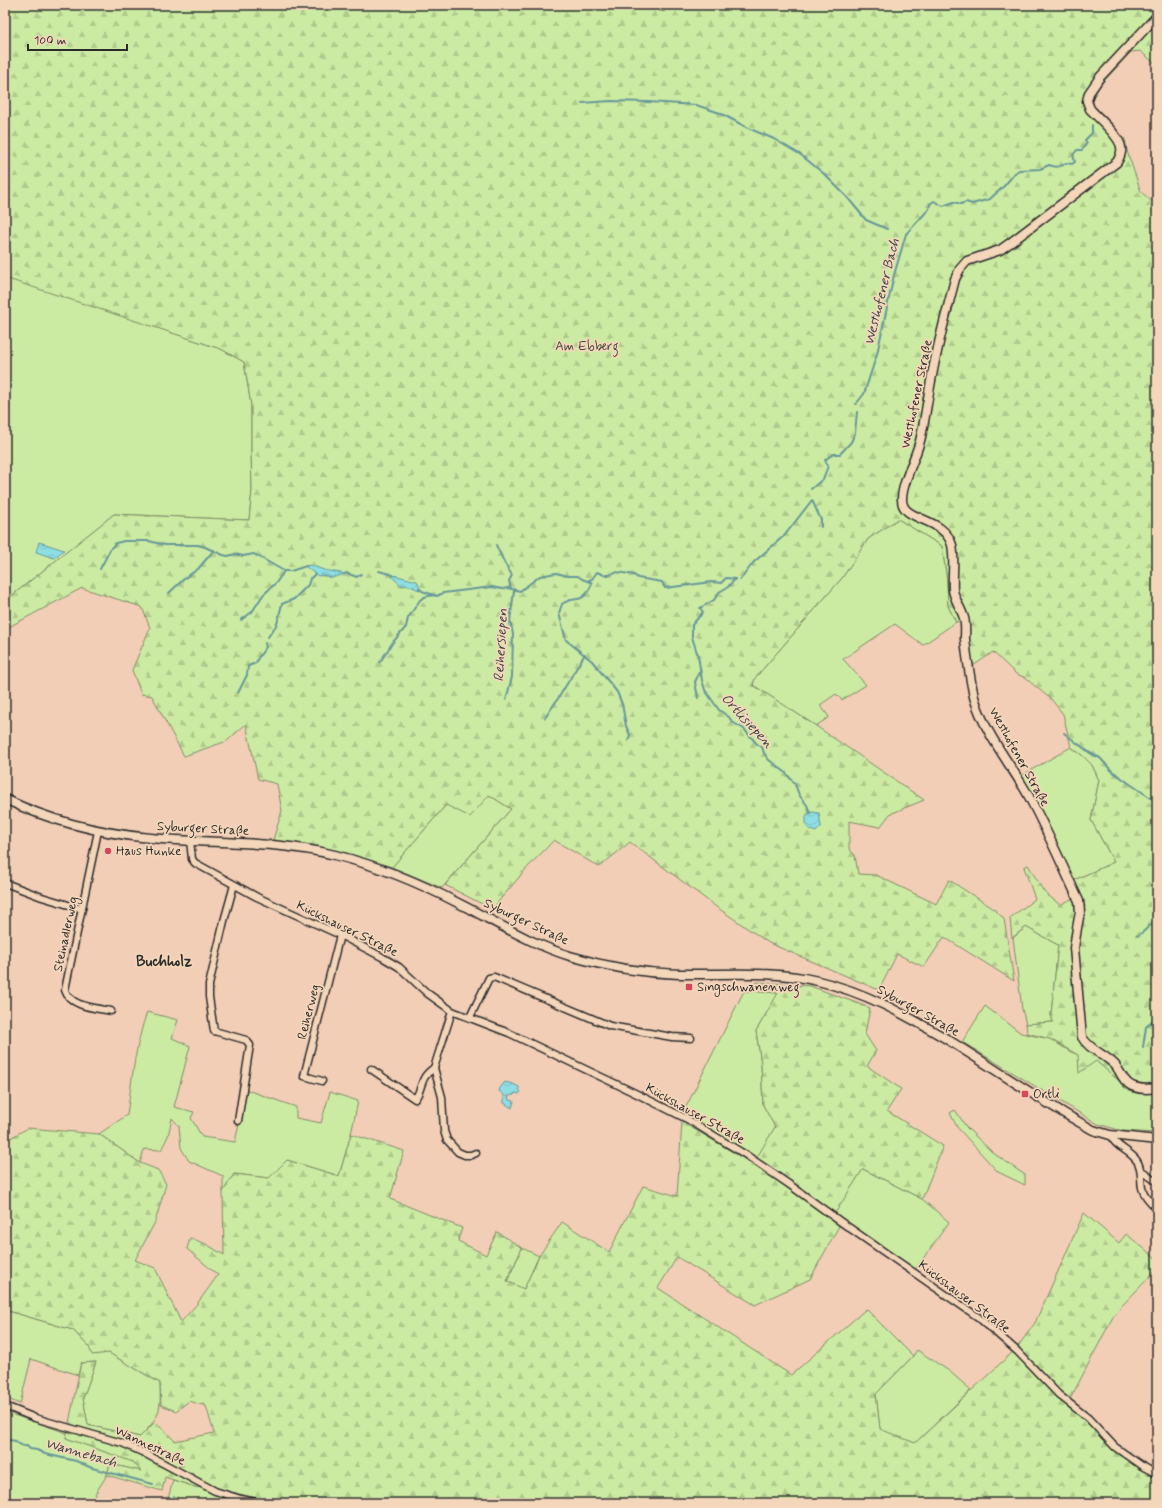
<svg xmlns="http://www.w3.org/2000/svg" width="1162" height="1508" viewBox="0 0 1162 1508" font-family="Mynerve,sans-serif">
<defs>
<pattern id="forest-firs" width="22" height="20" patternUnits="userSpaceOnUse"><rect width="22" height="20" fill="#cceba2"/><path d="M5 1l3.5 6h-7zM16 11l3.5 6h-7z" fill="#afca8c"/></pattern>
<pattern id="water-waves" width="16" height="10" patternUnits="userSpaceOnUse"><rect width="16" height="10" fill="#8edfe4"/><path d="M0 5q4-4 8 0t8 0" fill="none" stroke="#7bc0c4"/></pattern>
</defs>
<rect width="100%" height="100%" fill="#f2ceb6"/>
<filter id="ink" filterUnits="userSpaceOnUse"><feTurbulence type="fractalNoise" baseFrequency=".025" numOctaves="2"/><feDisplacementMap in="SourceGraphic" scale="8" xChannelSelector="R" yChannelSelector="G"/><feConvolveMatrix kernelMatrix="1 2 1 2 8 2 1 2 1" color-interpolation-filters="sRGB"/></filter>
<g filter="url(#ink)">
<!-- green -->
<g fill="#cceba2" stroke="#7c8b66">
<polygon points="5,277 221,349 244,362 251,405 251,449 252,490 249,520 114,514 5,601 5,530 6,526 5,526"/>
<polygon points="898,519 942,546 947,580 948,606 956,622 923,645 895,624 843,659 866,685 842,700 836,694 820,705 829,717 816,726 753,685 755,678 842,578 868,539"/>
<polygon points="1071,747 1082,755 1092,765 1099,780 1091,820 1114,862 1072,881 1021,776"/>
<polygon points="489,795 511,809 442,888 392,867 446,805"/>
<polygon points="1026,927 1058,945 1051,1015 1053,1022 1026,1024 1022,1009 1013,938"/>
<polygon points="744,991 779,993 756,1031 761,1063 763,1105 775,1127 757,1159 712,1130 682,1115"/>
<polygon points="985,1006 1021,1033 1050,1039 1071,1052 1096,1061 1123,1084 1157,1092 1157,1133 1123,1131 1098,1124 962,1042"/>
<path d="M147,1012L178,1020L172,1038L190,1046L174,1107L194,1112L191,1118L202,1137L235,1142L247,1090L296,1107V1118L321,1123L330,1092L358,1101L351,1134L339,1176L287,1160L269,1178L234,1174L223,1192V1176L189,1161L181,1148L179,1126L172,1118L168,1136L161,1150L144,1149L140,1163L99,1134L127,1115C132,1080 135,1046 147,1012Z"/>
<polygon points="955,1110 967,1128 993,1153 1025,1175 1025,1185 998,1172 957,1127 950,1113"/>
<polygon points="863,1169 922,1199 949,1222 915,1270 834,1214"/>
<polygon points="522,1248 539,1256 524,1289 507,1282"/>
<path d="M5,1310L73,1330L89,1347L109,1353L160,1383C161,1412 160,1416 140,1437L88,1425L83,1398L96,1362L81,1363L78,1375L31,1359L20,1404L5,1398Z"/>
<polygon points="917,1350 949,1371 971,1390 915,1443 880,1430 876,1394 913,1356"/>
<polygon points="5,1412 67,1433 66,1438 134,1462 141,1471 110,1464 107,1475 95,1494 100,1503 5,1503"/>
<polygon points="173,1480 195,1487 207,1488 213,1494 249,1503 167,1503"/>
</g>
<!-- forest -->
<g fill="url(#forest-firs)" stroke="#7c8b66">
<polygon points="5,5 643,5 664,12 668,5 1157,5 1157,65 1140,51 1131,52 1102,83 1092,99 1094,106 1125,139 1127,151 1141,192 1157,206 1157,1092 1123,1084 1096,1061 1079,1073 1078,1055 1050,1039 1027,1033 1026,1024 1053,1022 1051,1015 1058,945 1026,927 1012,938 1010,918 1035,899 1024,867 1028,865 1044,892 1060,905 1079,895 1072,881 1114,862 1091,820 1099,780 1092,765 1082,755 1071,747 1063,714 1051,699 1024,677 1016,674 993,652 973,666 965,620 956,622 948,606 947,580 942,546 898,519 868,539 842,578 755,678 753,685 816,726 924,800 890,814 880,827 849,821 849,849 855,855 858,874 876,875 936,904 949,880 994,909 1004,919 1014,981 944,937 924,967 897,954 879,990 769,943 715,906 630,842 599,867 554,840 526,869 492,909 445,885 511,809 489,795 470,817 446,805 392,867 350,855 273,840 282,811 277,784 258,779 246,724 227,741 184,756 152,696 141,694 132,670 150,628 142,607 82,588 5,629 5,601 114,514 249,520 252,490 251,449 251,405 244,362 221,349 5,278"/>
<polygon points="756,982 810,986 870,1008 865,1034 876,1051 867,1066 901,1089 887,1111 943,1146 922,1199 863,1169 832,1218 839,1226 810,1279 755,1305 677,1257 658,1288 791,1375 866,1309 913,1356 876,1394 880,1429 915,1443 1016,1349 1035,1323 1084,1213 1119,1243 1126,1234 1157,1259 1157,1269 1115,1313 1067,1405 1097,1431 1118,1454 1157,1477 1157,1503 278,1503 222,1490 195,1487 165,1477 162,1491 107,1475 110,1464 141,1471 133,1462 66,1438 81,1363 96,1362 83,1398 88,1425 140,1437 155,1422 175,1441 214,1433 206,1406 189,1401 176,1411 161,1405 160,1383 109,1353 92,1355 89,1347 73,1330 5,1310 5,1141 28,1128 99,1134 140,1163 158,1170 166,1184 155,1222 135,1260 155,1268 181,1322 197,1304 218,1275 187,1249 190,1238 206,1244 224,1255 223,1192 234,1174 269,1178 287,1160 339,1176 351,1134 404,1151 390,1199 462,1228 458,1241 486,1255 497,1232 522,1248 507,1281 524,1289 539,1256 562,1222 609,1252 643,1186 677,1196 682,1122 753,1164 775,1127 763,1105 761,1063 756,1031 778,993 749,991"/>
</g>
<!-- water -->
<g fill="url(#water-waves)" stroke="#66979a">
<polygon points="39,542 64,550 54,558 36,552"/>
<polygon points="310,565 324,570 346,574 331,578 323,575 318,576 306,567 306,566"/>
<polygon points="393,575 417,581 419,585 419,590 410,586 401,585 392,577"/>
<polygon points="812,812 819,813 821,827 816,832 810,830 806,824 806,816"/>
<polygon points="505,1082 513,1084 519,1087 519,1090 521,1092 519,1094 515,1093 514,1095 508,1096 509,1100 514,1101 512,1108 504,1103 504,1095 499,1091 500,1088"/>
</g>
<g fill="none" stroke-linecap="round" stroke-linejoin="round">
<!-- stream -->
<g stroke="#66979a" stroke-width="2">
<polyline points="582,103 611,101 648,102 696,105 720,113 748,128 774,139 801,155 823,173 847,197 866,220 887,229"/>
<path d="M856,404L864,394L877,354L894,275L906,234L929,209L930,204L934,201L943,206L954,202L961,204L966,202L972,204L990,199L1004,186L1015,173L1019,170L1040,169L1049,165C1057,168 1060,167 1066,163L1072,164L1075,162L1073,155L1077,150H1082L1087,143L1085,140L1092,133V125"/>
<polyline points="811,489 823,479 828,466 825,460 833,454 840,454 851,442 855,433 857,412"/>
<polyline points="496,545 505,564 512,575 509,581 511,589"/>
<polyline points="100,569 111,548 116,543 124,541 149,541 165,545 198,545 205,547 223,555 228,556 235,554 243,556 254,554 284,571 291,571 306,566"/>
<polyline points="379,571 393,575"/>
<polyline points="346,573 357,577 361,574"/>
<polyline points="735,579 728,587 719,592 714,600 700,608 703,612 692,625 692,637 698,656 702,680 705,690 719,710 729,717 732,722 744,729 757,744 762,747 764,753 769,760 785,772 795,784 799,795 807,805 810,813"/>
<polyline points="740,580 754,562 785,535 812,500 821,520 821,527"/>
<path d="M591,582L592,584C580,608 578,593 562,604L559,613L566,640L592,661L617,692L622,704L626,726L630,735L628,741"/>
<polyline points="419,588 422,591 437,596 443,593 492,587 502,589 508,588 520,591 540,576 556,573 568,576 578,576 582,579 590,582 589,580 592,579 597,572 604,575 610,575 615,572 623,573 634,575 638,578 662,582 665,588 712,582 721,583 726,578 735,579"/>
<polyline points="169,593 185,578 198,569 214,550"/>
<polyline points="241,620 252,612 263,595 276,583 284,571"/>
<polyline points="268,637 277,624 282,604 294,599 308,585 310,579 315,574"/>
<polyline points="380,662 393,642 406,627 408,618 420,600 424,597 433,595"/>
<polyline points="238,693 247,675 248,666 256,663 258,658 266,647 265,643"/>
<polyline points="698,698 695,682 700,671"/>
<polyline points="506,700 512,677 513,634 510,621 514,591"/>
<polyline points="545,718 559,697 585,654"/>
<polyline points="1064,733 1090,753 1100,758 1112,771 1130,784 1157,802"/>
<polyline points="1137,936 1143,932 1157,919"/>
<polyline points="1143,1047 1146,1027 1157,1016"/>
<path d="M5,1438C9,1442 10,1439 15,1441C20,1444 21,1447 27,1446L30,1449L37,1450L45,1454L76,1461L92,1468L153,1484"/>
<polyline points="174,1497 184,1503"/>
</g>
<!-- street casing -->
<g stroke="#2b2b2b" stroke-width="9">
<g id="street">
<path d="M98,831L65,990C70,1007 96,1008 111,1011"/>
<polyline points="190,840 192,859 195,863 257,897 340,935 382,957 399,967 427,993 452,1011 509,1033 635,1093 687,1119 746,1155 790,1185 841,1222 978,1317 1017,1351 1059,1395 1088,1418 1115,1447 1142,1466 1157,1474"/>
<polyline points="5,883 42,897 82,909"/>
<polyline points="234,885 224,921 209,985 209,997 214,1031 246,1040 250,1045 238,1121"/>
<polyline points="452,1011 434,1068 442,1097 444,1131 447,1140 458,1152 465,1155 471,1155 476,1153"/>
<polyline points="470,1017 489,978 494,977 610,1026 672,1037 691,1038"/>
<path d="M371,1069L415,1099C424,1087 418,1079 434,1068"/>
<polyline points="322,1081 304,1076 340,935"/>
<path d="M1110,1135C1116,1148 1130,1150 1137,1161C1143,1170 1140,1179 1142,1188C1144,1196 1151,1203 1157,1208"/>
<path d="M1141,1171C1148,1173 1150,1179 1157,1181"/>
<polyline points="5,1406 35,1418 122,1443 144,1453 215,1491 241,1499 260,1503"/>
</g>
</g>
<!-- secondary casing -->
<g stroke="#2b2b2b" stroke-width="11">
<g id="secondary">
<path d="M1157,16L1100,77L1089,93L1087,101L1090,109C1098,118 1119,135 1121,147C1122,152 1120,157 1117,162L1010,243L1000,250L967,261L960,269L955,279C949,303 942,328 937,352C930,380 927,409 921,437C917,456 902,482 902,499C901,522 944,516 952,545C955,560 952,575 953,590C955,601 961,608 964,618C966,625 965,633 965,639C967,658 970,678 974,697C984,732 1009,762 1027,793C1046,828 1062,865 1079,901L1080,912L1077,928L1074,948L1082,1037C1089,1050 1105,1054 1115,1065C1121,1072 1123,1082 1132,1086C1140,1090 1149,1089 1157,1088"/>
<path d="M5,799C52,822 99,833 150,838C213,844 273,840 335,855C379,866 420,883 460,904C496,922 531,944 570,956C606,967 642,973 679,974C726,975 772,970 818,981C865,992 904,1014 945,1038C994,1068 1042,1102 1093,1130L1110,1135L1157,1140"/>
</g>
</g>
<!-- street -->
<use href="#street" stroke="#f4d6ba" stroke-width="6"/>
<!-- secondary -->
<use href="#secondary" stroke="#f4d6ba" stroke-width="8"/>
</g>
</g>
<!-- markers -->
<g fill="#d1495b" stroke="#f4d6ba" stroke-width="1.5">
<circle cx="108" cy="851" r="4"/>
<rect x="685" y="983" width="8" height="8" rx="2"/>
<rect x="1021" y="1090" width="8" height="8" rx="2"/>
</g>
<g text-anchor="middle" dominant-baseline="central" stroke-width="3.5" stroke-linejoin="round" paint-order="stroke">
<!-- park labels -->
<g font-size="13" fill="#43483d" stroke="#f4d6ba">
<text x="587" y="346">Am Ebberg</text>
</g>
<!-- street labels -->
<g font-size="13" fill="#2b2b2b" stroke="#f4d6ba">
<text transform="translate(917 394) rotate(-78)">Westhofener Straße</text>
<text transform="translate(1019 757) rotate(61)">Westhofener Straße</text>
<text transform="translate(203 829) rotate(3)">Syburger Straße</text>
<text transform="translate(526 922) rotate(25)">Syburger Straße</text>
<text transform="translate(347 929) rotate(26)">Kückshauser Straße</text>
<text transform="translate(66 934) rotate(-78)">Steinadlerweg</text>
<text transform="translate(918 1011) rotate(29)">Syburger Straße</text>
<text transform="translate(309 1012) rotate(-76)">Reiherweg</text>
<text transform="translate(695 1114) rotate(29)">Kückshauser Straße</text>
<text transform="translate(964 1297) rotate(37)">Kückshauser Straße</text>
<text transform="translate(150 1446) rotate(25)">Wannestraße</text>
</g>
<!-- poi labels -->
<g font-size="13" fill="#2b2b2b" stroke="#f4d6ba" text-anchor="start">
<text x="116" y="851">Haus Hunke</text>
<text x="697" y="987">Singschwanenweg</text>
<text x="1033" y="1094">Ortli</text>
</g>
<!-- water labels -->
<g font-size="14" font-style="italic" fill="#3a4647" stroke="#f4d6ba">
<text transform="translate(882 292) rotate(-76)">Westhofener Bach</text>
<text transform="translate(501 645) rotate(-87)">Reihersiepen</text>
<text transform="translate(747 721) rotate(47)">Ortlisiepen</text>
<text transform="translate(81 1453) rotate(16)">Wannebach</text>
</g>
<!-- quarter labels -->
<g font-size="15" font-weight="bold" fill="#2b2b2b" stroke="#f4d6ba">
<text x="164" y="962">Buchholz</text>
</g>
</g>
<!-- margin -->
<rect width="1162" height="1508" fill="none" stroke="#f4d6ba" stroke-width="20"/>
<rect x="10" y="10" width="1142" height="1488" fill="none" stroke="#2b2b2b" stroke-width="1.5" filter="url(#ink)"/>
<!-- scale -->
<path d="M28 44v6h99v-6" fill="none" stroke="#2b2b2b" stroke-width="2"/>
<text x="34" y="44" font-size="12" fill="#2b2b2b" stroke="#f4d6ba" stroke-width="3" paint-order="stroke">100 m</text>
</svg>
